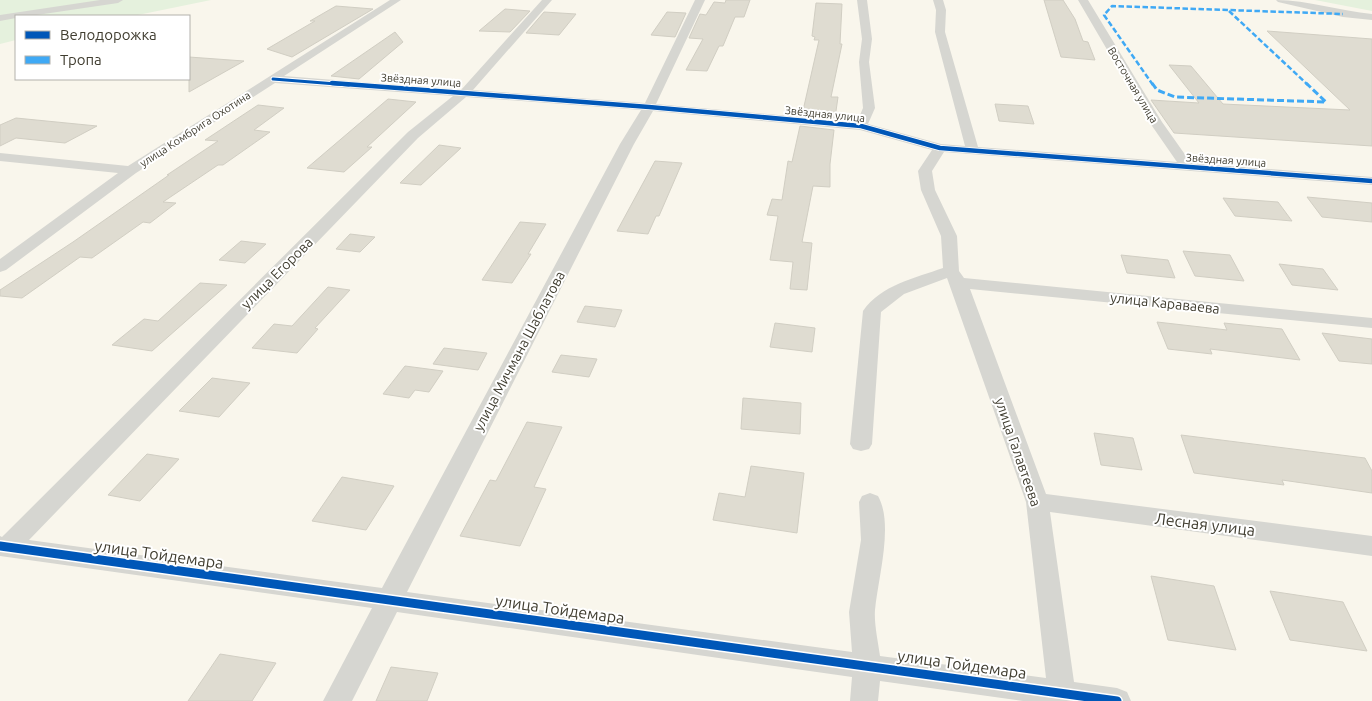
<svg xmlns="http://www.w3.org/2000/svg" width="1372" height="701" viewBox="0 0 1372 701" font-family="Ubuntu,sans-serif">
<rect width="100%" height="100%" fill="#f9f6ec"/>
<!-- green -->
<g fill="#e5f1dd">
<polygon points="0,0 211,0 133,16 16,16 16,40 0,44"/>
<polygon points="1315,0 1372,0 1372,11"/>
</g>
<!-- building -->
<g fill="#dfdcd1" stroke="#d1cec3">
<polygon points="726,0 750,0 744,17 735,17 723,46 719,46 707,71 686,70 703,39 689,38 700,14 706,15 714,2 725,3"/>
<polygon points="1044,0 1063,0 1075,19 1083,41 1088,42 1095,60 1061,57"/>
<polygon points="816,3 842,4 840,44 842,44 831,97 838,97 835,118 802,115 819,40 814,40 815,37 812,36"/>
<polygon points="336,6 373,9 292,57 267,49 315,21 310,21"/>
<polygon points="505,9 530,11 510,32 479,31"/>
<polygon points="544,12 576,14 559,35 526,33"/>
<polygon points="667,12 686,13 675,37 651,35"/>
<polygon points="1267,31 1372,39 1372,146 1174,133 1151,100 1199,103 1169,65 1191,66 1223,104 1350,110"/>
<polygon points="395,32 403,42 359,79 331,76"/>
<polygon points="189,57 244,61 189,92"/>
<polygon points="388,99 416,102 367,147 372,147 344,172 307,168"/>
<polygon points="995,104 1028,106 1034,124 999,121"/>
<polygon points="258,105 284,108 254,130 270,132 223,165 218,165 163,202 176,203 150,223 143,222 92,258 80,257 22,298 0,296 0,290 73,242 169,175 167,175 218,141 205,140"/>
<polygon points="16,118 97,126 65,143 16,138 0,146 0,125"/>
<polygon points="800,126 834,130 830,164 830,187 813,186 802,242 812,243 807,290 790,289 793,262 770,260 778,216 767,215 772,199 782,200 788,161 792,162"/>
<polygon points="439,145 461,148 421,185 400,183"/>
<polygon points="655,161 682,163 659,216 656,216 648,234 617,231"/>
<polygon points="1307,197 1372,203 1372,222 1322,217"/>
<polygon points="1223,198 1278,202 1292,221 1235,216"/>
<polygon points="520,222 546,224 528,254 531,254 512,283 482,280"/>
<polygon points="350,234 375,237 360,252 336,249"/>
<polygon points="241,241 266,244 245,263 219,260"/>
<polygon points="1183,251 1230,255 1244,281 1195,276"/>
<polygon points="1121,255 1168,260 1175,278 1127,273"/>
<polygon points="1279,264 1323,269 1338,290 1292,285"/>
<polygon points="200,283 227,285 152,351 112,345 144,319 158,321"/>
<polygon points="328,287 350,290 315,328 318,329 297,353 252,348 274,324 292,326"/>
<polygon points="585,306 622,310 615,327 577,322"/>
<polygon points="1157,322 1227,330 1224,323 1282,329 1300,360 1210,349 1212,354 1168,349"/>
<polygon points="775,323 815,328 812,352 770,347"/>
<polygon points="1322,333 1372,339 1372,364 1339,361"/>
<polygon points="444,348 487,353 478,370 433,364"/>
<polygon points="561,355 597,359 589,377 552,372"/>
<polygon points="405,366 443,371 429,392 415,390 409,398 383,394"/>
<polygon points="212,378 250,383 219,417 179,411"/>
<polygon points="743,398 801,403 800,434 741,429"/>
<polygon points="527,422 562,427 534,487 546,489 520,546 460,536 490,480 496,481"/>
<polygon points="1094,433 1133,438 1142,470 1101,465"/>
<polygon points="1181,435 1365,458 1372,471 1372,493 1282,480 1284,485 1194,473"/>
<polygon points="147,454 179,459 140,501 108,495"/>
<polygon points="751,466 804,473 797,533 713,520 719,493 745,497"/>
<polygon points="342,477 394,486 366,530 312,521"/>
<polygon points="1151,576 1214,586 1236,650 1168,640"/>
<polygon points="1270,591 1343,602 1367,651 1290,640"/>
<polygon points="220,654 276,663 252,701 188,701"/>
<polygon points="391,667 438,673 427,701 376,701"/>
</g>
<g fill="none" stroke-linecap="round" stroke-linejoin="round">
<!-- minor -->
<g fill="#d6d6d1" fill-rule="evenodd">
<polygon points="100,0 123,0 118,3 30,16 16,16 16,18 0,21 0,15"/>
<path d="M390,0H401L284,76L461,90L542,0H552L473,90L645,103L695,0H705L656,104L857,122L863,108L859,62L862,39L857,0H867L872,39L869,62L875,108L868,124L941,144L965,146L935,32L936,10L933,0H943L946,10L945,32L978,147L1177,162L1150,123L1078,0H1088L1162,122L1191,163L1372,177V185L944,152L932,171L935,190L957,236L959,271L964,278L1372,318V328L970,289L1046,494L1372,536V556L1050,512L1074,682L1117,688L1127,692L1131,701H1023L880,681L878,701H850L852,677L397,612L352,701H323L372,608L0,556V536L2,537L408,132L453,96L275,83L136,173L6,270L0,272V259L118,173L0,161V153L128,166ZM466,97L641,110L620,144L382,588L29,540L418,138ZM653,111L860,130L932,150L918,171L921,190L941,236L943,268C915,278 881,285 863,311L850,444L853,449L861,451L869,449L872,444L881,312L904,294L947,278L1026,502L1046,678L880,656C878,641 874,624 875,610C878,578 894,524 878,496L870,493L862,496L859,502L861,540L849,612L852,652L407,592L634,144Z"/>
<path d="M1276,0C1308,0 1340,11 1372,14V20L1343,17L1278,2Z"/>
</g>
<!-- quiet-far1 -->
<g stroke="#3fa9f5" stroke-width="2.5" stroke-dasharray="5.5 2.5" stroke-linecap="butt">
<polyline points="1229,11 1308,85"/>
<polyline points="1153,85 1104,15 1112,6 1343,14"/>
</g>
<!-- quiet -->
<polyline stroke="#3fa9f5" stroke-width="3" stroke-dasharray="7 3" stroke-linecap="butt" points="1152,83 1157,90 1175,97 1326,102 1306,83"/>
<!-- cycleway-far2 casing -->
<g stroke="#fff" stroke-width="5">
<polyline id="cycleway-far2" points="273,79 349,85"/>
</g>
<!-- cycleway-far1 casing -->
<g stroke="#fff" stroke-width="6">
<polyline id="cycleway-far1" points="332,83 649,107 861,126 940,148 1372,181"/>
</g>
<!-- cycleway casing -->
<g stroke="#fff" stroke-width="12">
<polyline id="cycleway" points="0,546 1117,701"/>
</g>
<!-- cycleway-far2 -->
<use href="#cycleway-far2" stroke="#0057b8" stroke-width="3"/>
<!-- cycleway-far1 -->
<use href="#cycleway-far1" stroke="#0057b8" stroke-width="4.5"/>
<!-- cycleway -->
<use href="#cycleway" stroke="#0057b8" stroke-width="9"/>
</g>
<g text-anchor="middle" dominant-baseline="central" stroke-width="4" stroke-linejoin="round" paint-order="stroke">
<!-- far-street labels -->
<g font-size="11" fill="#403d30" stroke="#fff">
<text transform="translate(421 80) rotate(4)">Звёздная улица</text>
<text transform="translate(1133 85) rotate(59)">Восточная улица</text>
<text transform="translate(825 114) rotate(6)">Звёздная улица</text>
<text transform="translate(195 129) rotate(-33)">улица Комбрига Охотина</text>
<text transform="translate(1226 160) rotate(4)">Звёздная улица</text>
</g>
<!-- street labels -->
<g font-size="14" fill="#403d30" stroke="#fff">
<text transform="translate(277 273) rotate(-45)">улица Егорова</text>
<text transform="translate(1165 303) rotate(6)">улица Караваева</text>
<text transform="translate(519 351) rotate(-62)">улица Мичмана Шаблатова</text>
<text transform="translate(1018 452) rotate(71)">улица Галавтеева</text>
</g>
<!-- near-street labels -->
<g font-size="16" fill="#403d30" stroke="#fff">
<text transform="translate(1205 524) rotate(7)">Лесная улица</text>
<text transform="translate(159 554) rotate(8)">улица Тойдемара</text>
<text transform="translate(560 609) rotate(8)">улица Тойдемара</text>
<text transform="translate(962 664) rotate(8)">улица Тойдемара</text>
</g>
</g>
<!-- legend -->
<rect x="15" y="15" width="175" height="65" fill="#ffffff" stroke="#b3b1ac"/>
<rect x="25" y="31" width="25" height="8" fill="#0057b8" stroke="#b3b1ac"/>
<text x="60" y="40" font-size="15" fill="#403d30">Велодорожка</text>
<rect x="25" y="56" width="25" height="8" fill="#3fa9f5" stroke="#b3b1ac"/>
<text x="60" y="65" font-size="15" fill="#403d30">Тропа</text>
</svg>
